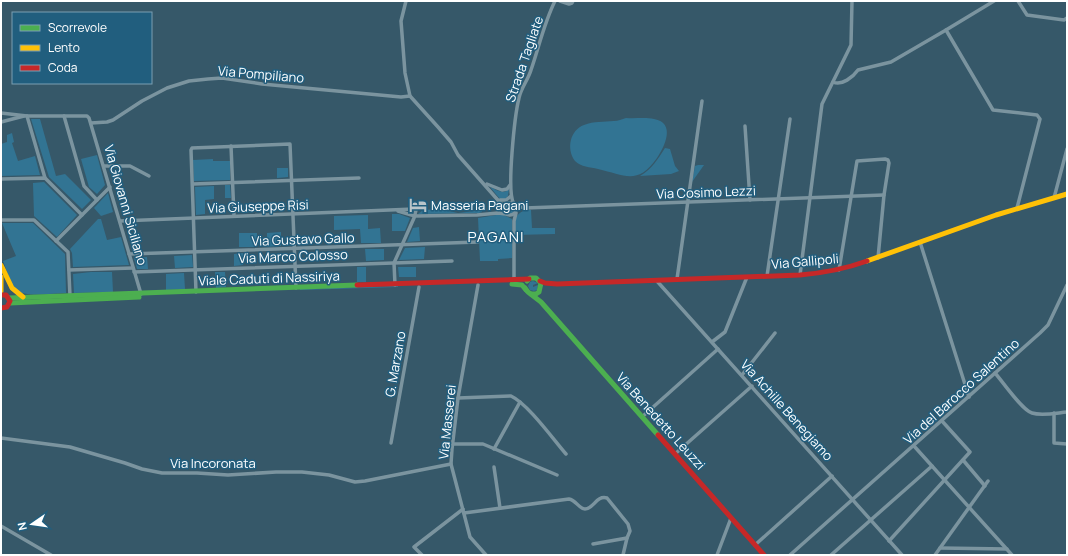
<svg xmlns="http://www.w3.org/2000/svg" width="1068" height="556" viewBox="0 0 1068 556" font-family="Manrope,sans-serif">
<rect width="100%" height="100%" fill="#365869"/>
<!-- green -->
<g fill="#327493">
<path d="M626,118C635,119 645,117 654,119C676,123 665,146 657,158C637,186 625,175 598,169C590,167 581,167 575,161C566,149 570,130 584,125C594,121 604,122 614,121C618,121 622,119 626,118Z"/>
<polygon points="31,119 40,119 56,176 65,174 91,200 82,209 49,177"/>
<polygon points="12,133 14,142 12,143 18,161 35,156 40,175 1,176 1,144 7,142 7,135"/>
<path d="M665,148L670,149L675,166L679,171L671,174L640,176C652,169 658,159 665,148Z"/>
<polygon points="97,155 105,185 97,194 89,187 81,159"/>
<polygon points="213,159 213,161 230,161 230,180 194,181 193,160"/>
<polygon points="698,165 704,165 692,182 695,166"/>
<polygon points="288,168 288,177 277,178 277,168"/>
<polygon points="44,182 77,215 57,237 34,216 33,183"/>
<polygon points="225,185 230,185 231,198 225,198"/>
<polygon points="214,186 214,199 205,200 205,214 196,215 195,187"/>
<path d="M490,187C497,190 503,195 509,189L508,196L505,199H500Z"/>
<polygon points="108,193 113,212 101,216 94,208"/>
<circle cx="510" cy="209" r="4.5"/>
<polygon points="439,209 458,213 482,210 482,212 479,213 418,214 423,210"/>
<path d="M525,210H531L532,228H555V234L515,235C515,223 512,216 525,210Z"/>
<polygon points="392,214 399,214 410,218 405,231 392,231"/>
<polygon points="502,214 512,219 512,258 498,259 498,261 480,261 478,218"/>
<polygon points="368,215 368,229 380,228 381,243 361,243 360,229 334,230 334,216"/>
<polygon points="98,219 101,219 107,240 121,237 129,265 73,267 72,253 70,249"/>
<path d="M2,223H33L65,254L66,293C54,293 25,298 16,290C9,283 7,270 3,261L16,256Z"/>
<polygon points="419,227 420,241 407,242 413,228"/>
<polygon points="281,232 281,246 267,247 267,233"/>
<rect x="239" y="233" width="18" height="14"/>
<polygon points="425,247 424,259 399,260 405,248"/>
<polygon points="365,249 384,249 384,260 366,261"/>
<polygon points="243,253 243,265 234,266 234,254"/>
<polygon points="192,255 193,267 175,268 174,256"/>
<polygon points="147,257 148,269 137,269 134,258"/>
<rect x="357" y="267" width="9" height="15"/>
<polygon points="398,267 416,267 416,277 399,277"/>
<polygon points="91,272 112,272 113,292 74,293 73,274"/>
<polygon points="215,272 225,272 226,287 216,288"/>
<polygon points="184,273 185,289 166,290 166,274"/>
<polygon points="533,281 538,283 533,285 533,287 538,285 537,290 534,291 530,290 528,286 530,282"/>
<polygon points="398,286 398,287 300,290 300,289"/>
</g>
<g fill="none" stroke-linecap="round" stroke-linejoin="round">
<!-- street -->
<g stroke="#7b949f" stroke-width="3.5">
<polyline points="406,1 401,21 405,73 410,96 438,127 451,142 458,155 504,207"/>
<polyline points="560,1 569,4 572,3 573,1"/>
<polyline points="994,1 946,30 993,110 1037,115 1040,119 1017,208"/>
<polyline points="1018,1 1027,15 1064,20 1067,18"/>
<path d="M833,82C842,86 853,77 858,70L891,62L946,30"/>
<polyline points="1,113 27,116 87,116 89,118 141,294"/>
<polyline points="27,116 45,178"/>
<polyline points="64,116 84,186 97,200"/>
<polyline points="1,122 24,116"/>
<polyline points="91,123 107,122 113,120 142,101 167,88 189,81 208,79 222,78 262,84 401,97 410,96"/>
<polyline points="745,126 750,200"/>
<polyline points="231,146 234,216"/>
<polyline points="104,166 130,166 149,176"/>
<polyline points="1,179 45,178 82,215"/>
<polyline points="193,184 359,178"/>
<polyline points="487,184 502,190 507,189 510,185"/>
<polyline points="1054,198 1067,149"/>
<polyline points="500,200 506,200 511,196"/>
<circle cx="510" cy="209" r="6"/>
<path d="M514,204C506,193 515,114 519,98C521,88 528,80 531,70C539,47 544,23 555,1"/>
<polyline points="515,205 525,208 884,195"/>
<polyline points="398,211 415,216 477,215 498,213 506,214"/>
<polyline points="1,220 34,220 68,252 70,296"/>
<polyline points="120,221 414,209 416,210 414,218 394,263 395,285"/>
<polyline points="56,241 110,187"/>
<polyline points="920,242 969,397"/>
<polyline points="129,254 478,242"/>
<polyline points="69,270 133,268"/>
<polyline points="839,270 857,161 885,159 888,160 889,163 884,195 878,258"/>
<polyline points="134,272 452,261"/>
<polyline points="800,275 822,104 851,45 852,1"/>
<polyline points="767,276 790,119"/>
<polyline points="677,279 702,101"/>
<polyline points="656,280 902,555"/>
<polyline points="514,281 514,221 516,213"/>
<polyline points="478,285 458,398 452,449 451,464 470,537 486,555"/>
<polyline points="196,292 191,150 192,148 290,144 296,288"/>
<polyline points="712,342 725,332 747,277"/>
<path d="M995,373C1003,382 1022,410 1032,413C1042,416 1056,413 1067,412"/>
<polyline points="742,375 775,333"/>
<path d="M458,398L511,396C528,404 553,439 566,454"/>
<polyline points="1054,413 1054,443 1067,444"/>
<polyline points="642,417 718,349"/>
<polyline points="1,438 70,447 125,463 142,469 162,473 197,473 228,475 276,472 302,472 329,475 355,482 365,481 451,464"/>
<polyline points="391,443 419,287"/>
<polyline points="452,444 483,444 557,475"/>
<polyline points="914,446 1012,555"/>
<polyline points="494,449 520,402"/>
<polyline points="675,454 752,386"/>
<polyline points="963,460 985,486"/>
<polyline points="494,467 500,508"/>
<path d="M464,513L569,499C576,500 579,509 585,509C594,509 596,495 607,498L628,524L630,531L627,538L593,544"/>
<polyline points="1,526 51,555"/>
<polyline points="889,541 970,452 942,421"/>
<polyline points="755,545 832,476"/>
<polyline points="940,548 1007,549"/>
<polyline points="422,555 414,547 463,509"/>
<polyline points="623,555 627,538"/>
<polyline points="717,555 731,518"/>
<polyline points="790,555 1040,333 1048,325 1067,285"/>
<polyline points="831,555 932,466"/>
<polyline points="935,555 988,481"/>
</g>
<!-- fast -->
<g stroke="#4caf50" stroke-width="5">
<polyline points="527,281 530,278 536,278 541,283 539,292 536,294 531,294"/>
<polyline points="512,284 522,285 526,290"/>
<polyline points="525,288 528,292 541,302 658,435"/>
<polyline points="9,298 357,285"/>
<polyline points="10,303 139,297"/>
</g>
<!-- slow -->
<g stroke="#ffc107" stroke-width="5">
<polyline points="867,261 996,215 1067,194"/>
<polyline points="1,265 12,288 23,297"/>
<polyline points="1,277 1,291"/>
</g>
<!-- jam -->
<g stroke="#c62828" stroke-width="5">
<path d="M540,281L545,283L557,284L800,275C823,273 845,269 867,261"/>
<polyline points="357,285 529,279"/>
<polyline points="1,295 6,295 10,301 7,307 1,308"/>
<polyline points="658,435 764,555"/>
</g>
</g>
<!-- icons -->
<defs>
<g id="hotel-bare" transform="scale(1.38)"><path d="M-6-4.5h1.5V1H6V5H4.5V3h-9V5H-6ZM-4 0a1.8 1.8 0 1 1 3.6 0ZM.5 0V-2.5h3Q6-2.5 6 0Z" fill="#b9c5ca" stroke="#215e7e" stroke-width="2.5" paint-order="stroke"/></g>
</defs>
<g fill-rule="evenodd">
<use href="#hotel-bare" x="418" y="205"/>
</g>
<g text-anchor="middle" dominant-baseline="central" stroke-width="3" stroke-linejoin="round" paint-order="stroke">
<!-- street labels -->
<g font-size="13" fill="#fff" stroke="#215e7e">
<text transform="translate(524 59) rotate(-71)">Strada Tagliate</text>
<text transform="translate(261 74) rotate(5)">Via Pompiliano</text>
<text transform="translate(706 192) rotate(-2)">Via Cosimo Lezzi</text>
<text transform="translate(126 205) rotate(74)">Via Giovanni Siciliano</text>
<text transform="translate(258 206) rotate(-2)">Via Giuseppe Risi</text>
<text transform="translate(303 239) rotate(-2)">Via Gustavo Gallo</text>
<text transform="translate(293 256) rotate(-2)">Via Marco Colosso</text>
<text transform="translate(805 261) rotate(-5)">Via Gallipoli</text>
<text transform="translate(269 278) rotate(-2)">Viale Caduti di Nassiriya</text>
<text transform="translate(395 364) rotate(-80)">G. Marzano</text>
<text transform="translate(961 391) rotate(-42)">Via del Barocco Salentino</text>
<text transform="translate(787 410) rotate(48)">Via Achille Benegiamo</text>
<text transform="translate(661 421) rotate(48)">Via Benedetto Leuzzi</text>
<text transform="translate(447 422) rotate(-84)">Via Masserei</text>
<text x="213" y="463">Via Incoronata</text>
</g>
<!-- poi labels -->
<g font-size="13" fill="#fff" stroke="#215e7e" text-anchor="start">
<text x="431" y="205">Masseria Pagani</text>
</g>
<!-- quarter labels -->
<g font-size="15" letter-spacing="1" fill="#fff" stroke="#215e7e">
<text x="496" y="236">PAGANI</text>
</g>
</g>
<!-- border -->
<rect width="1068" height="556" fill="none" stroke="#ffffff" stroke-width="4"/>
<!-- legend -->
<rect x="12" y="12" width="140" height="72" fill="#215e7e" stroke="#7a9eb2"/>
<rect x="20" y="25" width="20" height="6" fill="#4caf50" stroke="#7a9eb2"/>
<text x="48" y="32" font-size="12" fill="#ffffff">Scorrevole</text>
<rect x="20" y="45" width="20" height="6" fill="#ffc107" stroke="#7a9eb2"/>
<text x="48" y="52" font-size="12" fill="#ffffff">Lento</text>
<rect x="20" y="65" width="20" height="6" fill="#c62828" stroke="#7a9eb2"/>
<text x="48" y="72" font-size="12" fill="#ffffff">Coda</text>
<!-- north arrow -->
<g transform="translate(32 524) rotate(257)" stroke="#215e7e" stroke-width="3" paint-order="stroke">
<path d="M0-3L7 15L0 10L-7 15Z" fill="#ffffff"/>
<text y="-6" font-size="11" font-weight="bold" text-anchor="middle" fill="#ffffff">N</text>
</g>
</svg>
